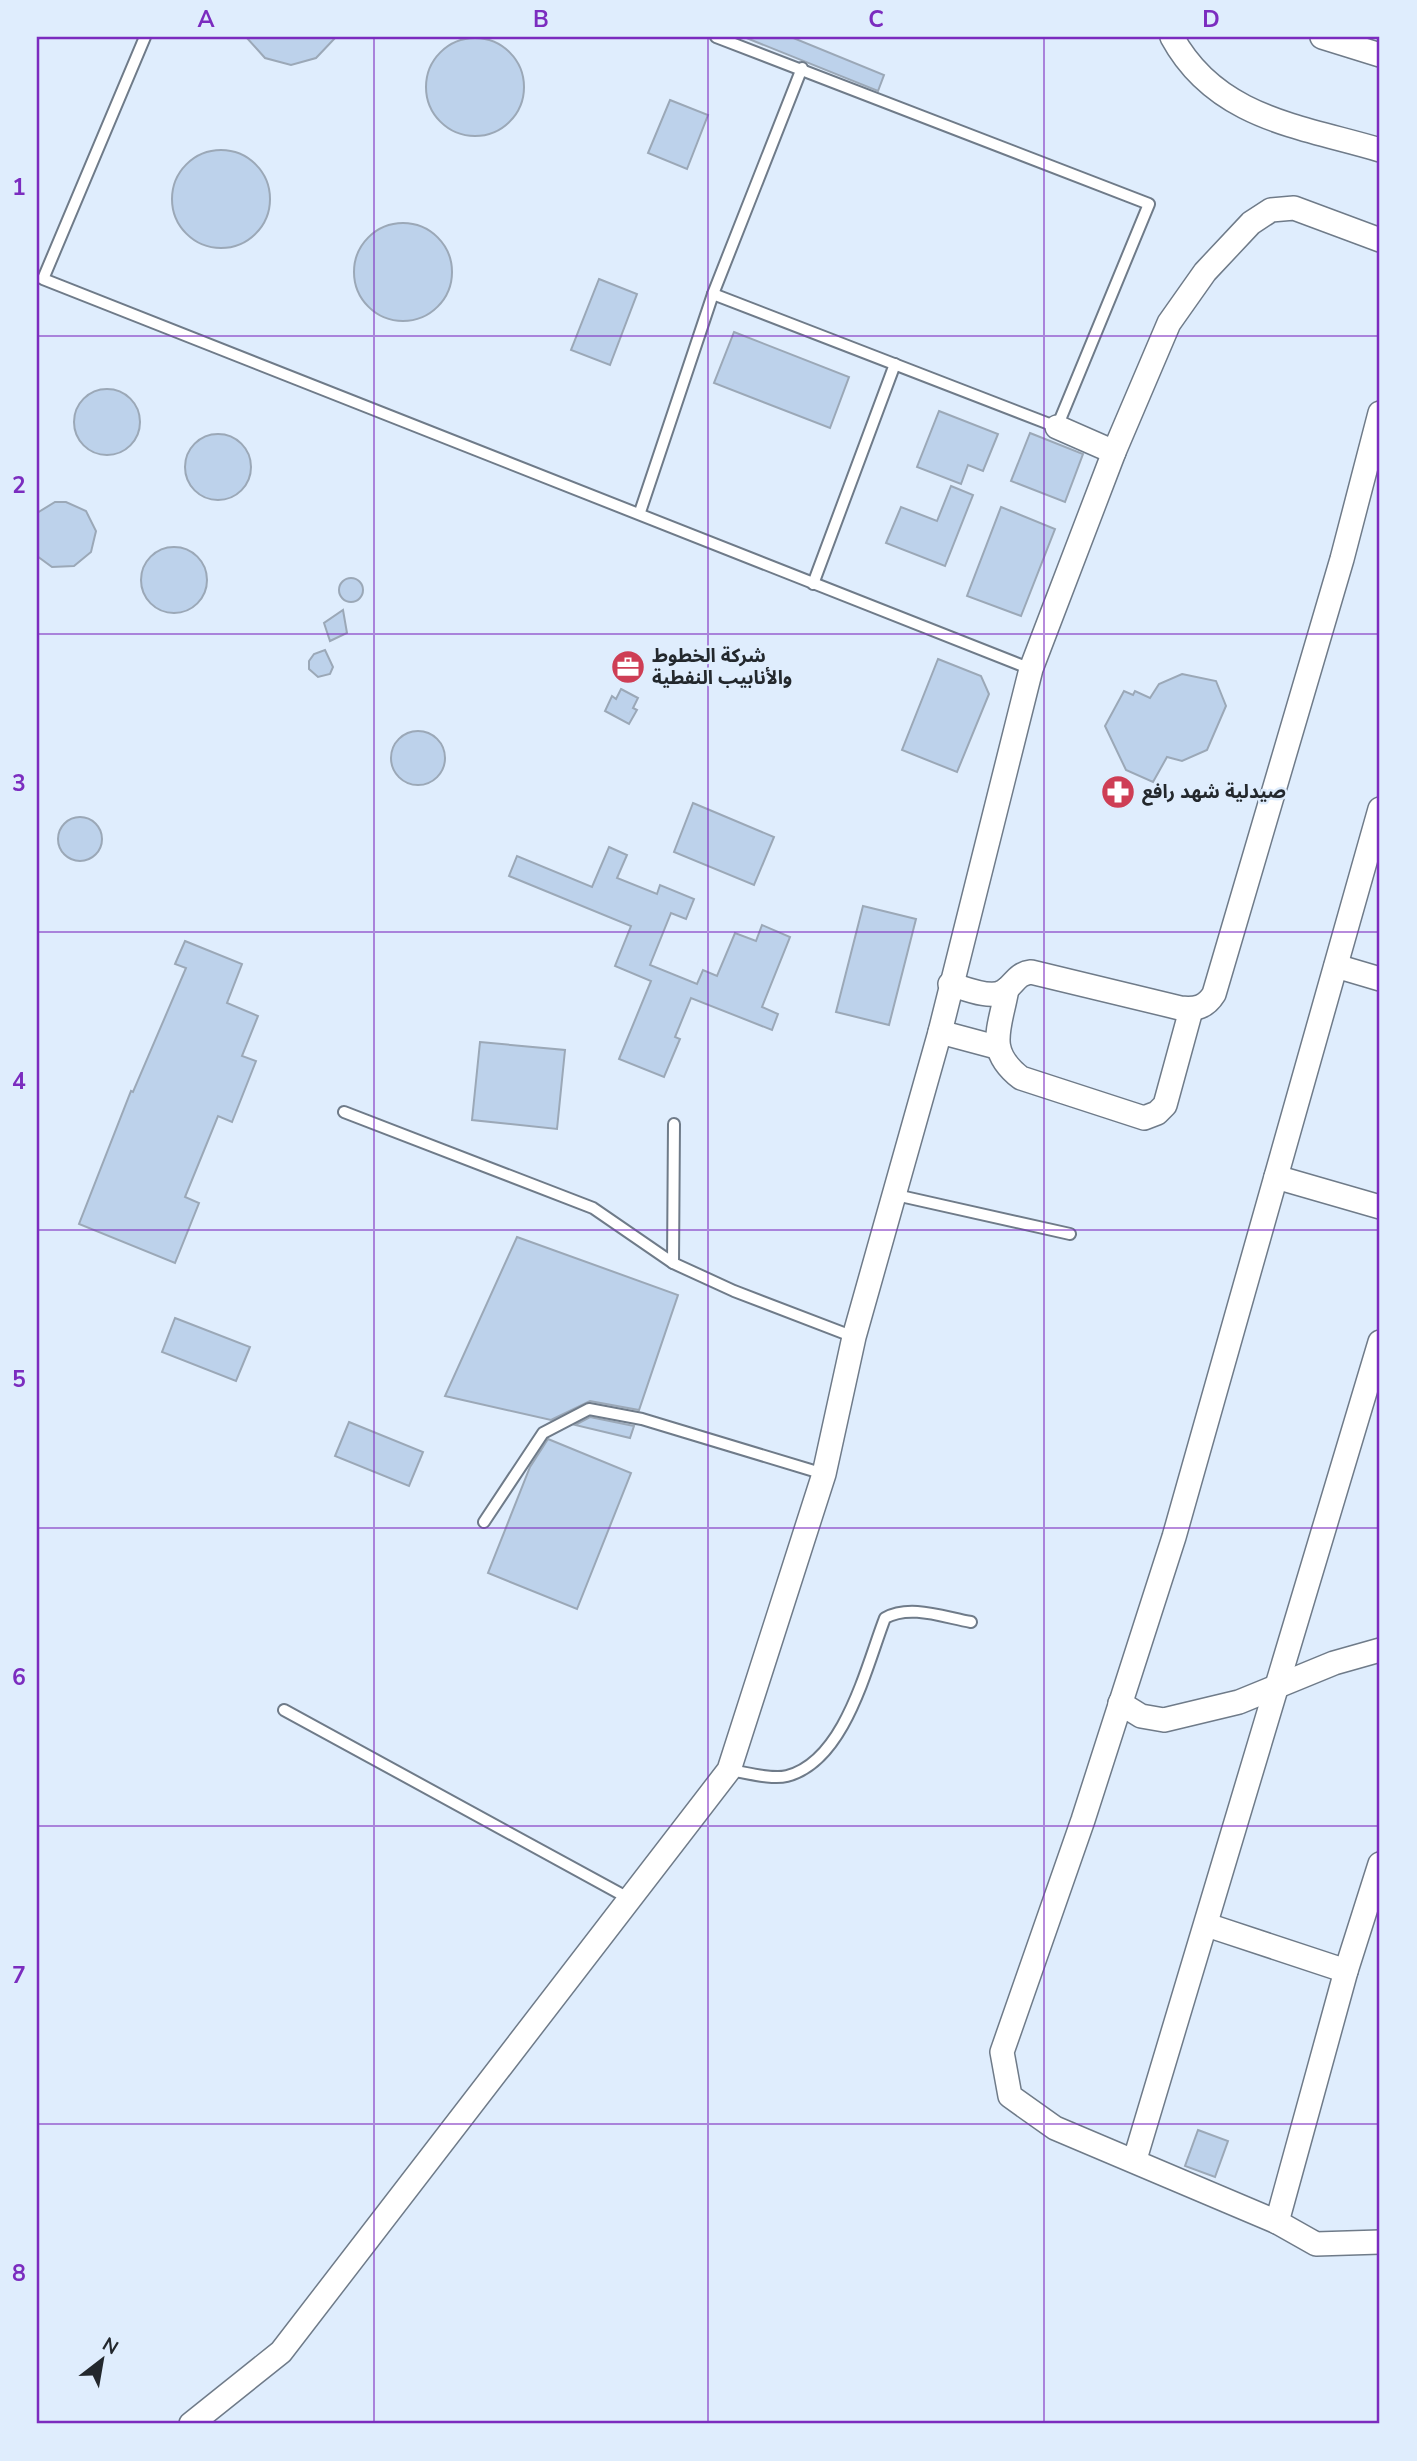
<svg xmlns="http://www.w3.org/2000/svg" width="1417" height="2461" viewBox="0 0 1417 2461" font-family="'Nunito Sans','Noto Sans Arabic',sans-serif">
<rect width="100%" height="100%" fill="#dfedfd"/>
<!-- building -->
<g fill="#bdd2eb" stroke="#9ba8b7" stroke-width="2">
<polygon points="246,37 336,37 316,58 291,65 265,58"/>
<polygon points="744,37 791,37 884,75 878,91"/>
<circle cx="475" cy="87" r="49"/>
<polygon points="670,100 708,115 687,169 648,153"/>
<circle cx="221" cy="199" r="49"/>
<circle cx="403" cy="272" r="49"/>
<polygon points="599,279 637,294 610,365 571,350"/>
<polygon points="734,332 849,377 830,428 714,383"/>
<circle cx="107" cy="422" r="33"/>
<polygon points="939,411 998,434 983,471 968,465 961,484 917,467"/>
<polygon points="1030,433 1083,454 1065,502 1011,481"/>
<circle cx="218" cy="467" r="33"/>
<polygon points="951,486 973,495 945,566 886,543 901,507 937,521"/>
<polygon points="55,502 66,502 86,511 96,531 91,552 74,566 52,567 37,556 37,513"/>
<polygon points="1001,507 1055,529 1021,616 967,596"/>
<circle cx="174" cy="580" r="33"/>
<circle cx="351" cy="590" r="12"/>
<polygon points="343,610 347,633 330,641 324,623"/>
<polygon points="325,650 333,667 330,674 318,677 309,669 309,661 314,654"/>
<polygon points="938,659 981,676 989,694 957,772 902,750"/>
<polygon points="1182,674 1216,681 1226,706 1207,750 1182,761 1167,757 1153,782 1126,770 1105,726 1124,691 1133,695 1135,691 1150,698 1159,684"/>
<polygon points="621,689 638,698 633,708 637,710 629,724 605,711 612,696 616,699"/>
<circle cx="418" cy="758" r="27"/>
<polygon points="693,803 774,837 754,885 674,852"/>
<circle cx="80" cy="839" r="22"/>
<polygon points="609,847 627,855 617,878 657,894 660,885 694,899 686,919 671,913 650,965 697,984 703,970 717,976 735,933 756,941 762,925 790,937 762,1007 778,1014 772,1030 691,998 675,1037 680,1039 664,1077 619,1059 651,981 615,966 631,926 509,876 517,856 592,887"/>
<polygon points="863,906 916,919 889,1025 836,1012"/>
<polygon points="185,941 242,964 227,1003 258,1016 242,1056 256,1061 232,1122 218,1116 185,1197 199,1203 175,1263 79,1224 131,1091 133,1092 186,968 175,964"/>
<polygon points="480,1042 565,1050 557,1129 472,1120"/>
<polygon points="517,1237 678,1295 639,1410 590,1401 551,1420 445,1396"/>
<polygon points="175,1318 250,1347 236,1381 162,1352"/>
<polygon points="590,1417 634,1426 630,1438 575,1425"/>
<polygon points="349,1422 423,1452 409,1486 335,1456"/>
<polygon points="548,1439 631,1473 577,1609 488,1573 530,1467"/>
<polygon points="1198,2130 1228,2141 1215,2177 1185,2166"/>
</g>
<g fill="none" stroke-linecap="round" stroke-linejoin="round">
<!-- lane casing -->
<g stroke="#6f7b89" stroke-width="14">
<g id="lane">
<polyline points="145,37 43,279 1031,669"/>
<polyline points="713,294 1057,427 1149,204 716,37"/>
<polyline points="640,512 713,294 802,68"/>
<polyline points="813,584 895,364"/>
<polyline points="344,1112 593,1208 673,1263 734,1291 854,1337"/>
<polyline points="896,1195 1070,1234"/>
<polyline points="673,1263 674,1124"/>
<polyline points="484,1522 543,1433 589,1409 642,1419 824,1474"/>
<polyline points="284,1710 630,1899"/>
<path d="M729,1770C745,1772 771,1780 787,1776C845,1761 866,1667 885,1618C910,1604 943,1617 971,1622"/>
</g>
</g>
<!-- street casing -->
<g stroke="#6f7b89" stroke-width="26">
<g id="street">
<path d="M1172,37C1216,118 1299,126 1380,150"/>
<polyline points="1322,37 1380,55"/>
<polyline points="1057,427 1114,452"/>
<polyline points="1380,809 1174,1537 1083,1820 1002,2052 1010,2096 1055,2128 1277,2222 1316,2244 1380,2242"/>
<polyline points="1336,966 1380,979"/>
<path d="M950,984C964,988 991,1000 1004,991C1015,984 1016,974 1031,972L1180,1008C1196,1010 1206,1007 1214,994L1342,559L1380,413"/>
<path d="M1007,989C1000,1029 985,1050 1021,1078L1144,1118L1157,1113L1165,1105L1191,1010"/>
<polyline points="940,1032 996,1047"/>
<polyline points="1276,1177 1380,1207"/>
<polyline points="1120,1703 1141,1716 1164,1720 1239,1702 1334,1663 1380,1650"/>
<polyline points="1207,1925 1346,1971"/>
<polyline points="1135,2159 1380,1342"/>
<polyline points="1277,2222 1346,1971 1380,1864"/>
<polyline points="191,2424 281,2352 729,1770 824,1474 854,1337 940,1032 1031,669 1114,452 1169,323 1205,272 1251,223 1271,210 1294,208 1380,240"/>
</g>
</g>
<!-- lane -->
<use href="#lane" stroke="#fff" stroke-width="10"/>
<!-- street -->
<use href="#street" stroke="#fff" stroke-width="23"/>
</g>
<!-- grid -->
<path fill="none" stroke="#7b2cbf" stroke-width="2" stroke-opacity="0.55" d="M374,37V2424M708,37V2424M1044,37V2424M37,336H1380M37,634H1380M37,932H1380M37,1230H1380M37,1528H1380M37,1826H1380M37,2124H1380"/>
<!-- icons -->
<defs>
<g id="office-disc" transform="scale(1.75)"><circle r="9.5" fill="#ce3e55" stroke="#dfedfd"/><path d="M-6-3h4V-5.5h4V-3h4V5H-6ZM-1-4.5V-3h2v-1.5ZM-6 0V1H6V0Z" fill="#fff"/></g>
<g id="pharmacy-disc" transform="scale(1.75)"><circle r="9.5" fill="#ce3e55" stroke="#dfedfd"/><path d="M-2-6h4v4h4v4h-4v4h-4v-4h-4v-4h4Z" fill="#fff"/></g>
</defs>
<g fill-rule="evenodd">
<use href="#office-disc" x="628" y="667"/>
<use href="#pharmacy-disc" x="1118" y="792"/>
</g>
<g text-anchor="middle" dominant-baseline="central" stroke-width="5" stroke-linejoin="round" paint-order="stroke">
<!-- poi labels -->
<g font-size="19" font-weight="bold" fill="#23282d" stroke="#dfedfd" text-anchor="start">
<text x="652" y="656">شركة الخطوط<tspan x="652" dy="22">والأنابيب النفطية</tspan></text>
<text x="1142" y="792">صيدلية شهد رافع</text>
</g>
</g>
<!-- border -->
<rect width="1417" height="2461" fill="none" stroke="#dfedfd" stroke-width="77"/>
<!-- north arrow -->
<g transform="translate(102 2360) rotate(31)" stroke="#dfedfd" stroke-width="5" paint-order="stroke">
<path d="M0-5L12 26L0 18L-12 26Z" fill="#23282d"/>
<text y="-10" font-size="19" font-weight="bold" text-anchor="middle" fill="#23282d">N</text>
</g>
<rect x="38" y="38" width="1340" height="2384" fill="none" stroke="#7b2cbf" stroke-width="2.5"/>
<g font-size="23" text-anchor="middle" font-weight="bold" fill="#7b2cbf">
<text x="206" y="27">A</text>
<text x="541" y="27">B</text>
<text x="876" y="27">C</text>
<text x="1211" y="27">D</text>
<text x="19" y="195">1</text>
<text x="19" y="493">2</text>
<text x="19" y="791">3</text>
<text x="19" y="1089">4</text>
<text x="19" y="1387">5</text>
<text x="19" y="1685">6</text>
<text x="19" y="1983">7</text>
<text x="19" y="2281">8</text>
</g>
</svg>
